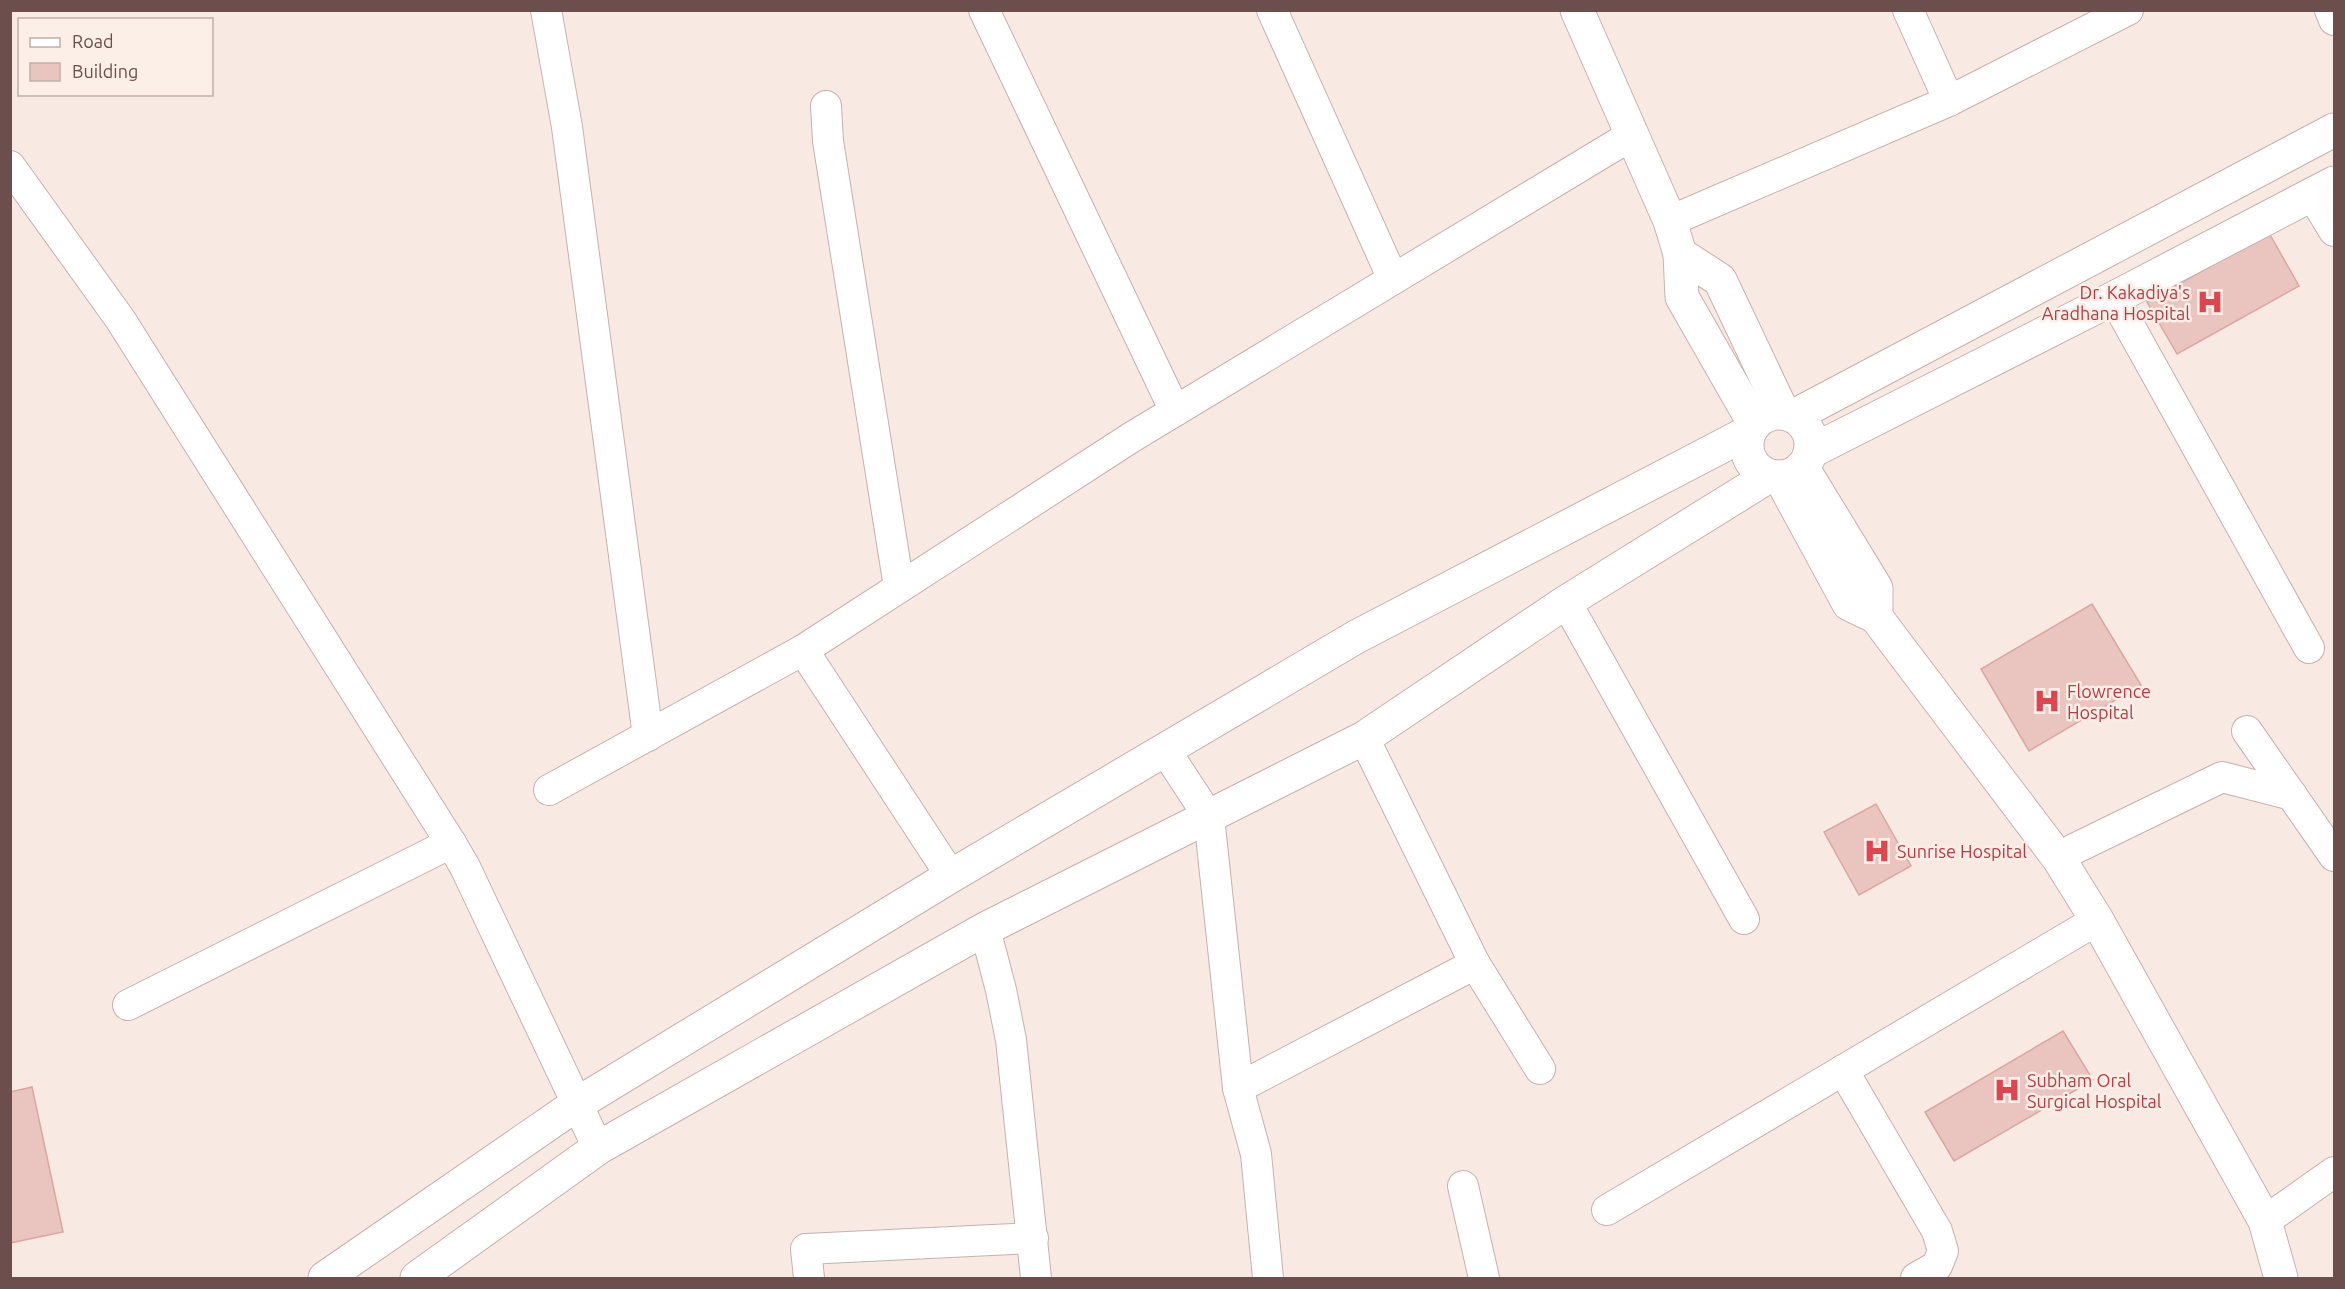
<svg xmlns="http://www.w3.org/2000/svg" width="2345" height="1289" viewBox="0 0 2345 1289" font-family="Ubuntu,sans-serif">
<rect width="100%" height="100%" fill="#f8eae3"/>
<!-- building -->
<g fill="#eac4bf" stroke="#daa7a1" stroke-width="1.5">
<polygon points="2269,233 2299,286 2177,354 2147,302"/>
<polygon points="2092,604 2141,685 2029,751 1981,669"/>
<polygon points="1876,804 1911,866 1859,895 1824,832"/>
<polygon points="2063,1031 2093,1080 1954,1161 1925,1112"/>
<polygon points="32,1087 63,1232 10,1243 10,1092"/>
</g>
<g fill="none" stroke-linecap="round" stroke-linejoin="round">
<!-- minor casing -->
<g stroke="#c7b1ac" stroke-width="32">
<g id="minor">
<polyline points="546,10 567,127 648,736"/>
<polyline points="984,10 1175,411"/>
<polyline points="1272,10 1393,279"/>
<polyline points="1908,10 1949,101"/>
<polyline points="2330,10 2334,20"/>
<polyline points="826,106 828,141 899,587"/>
<polyline points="10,166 120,319 451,843 465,867 598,1148"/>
<polyline points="2312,195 2334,231"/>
<polyline points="1670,221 1949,101 2128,10"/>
<polyline points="2114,298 2309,648"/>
<polyline points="1566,602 1744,919"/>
<polyline points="2247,731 2334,856"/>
<polyline points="1165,750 1209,817 1238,1088 1256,1154 1268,1278"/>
<polyline points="549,790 803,650"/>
<polyline points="2059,859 2074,849 2222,777 2292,795"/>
<polyline points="951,876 803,650 1132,437 1632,135"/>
<polyline points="985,929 1001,990 1011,1040 1036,1278"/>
<polyline points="1475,964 1540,1069"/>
<polyline points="128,1005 451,843"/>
<polyline points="1843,1070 1937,1231 1943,1251 1937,1266 1916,1278"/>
<polyline points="1238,1088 1475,964 1364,738"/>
<polyline points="1463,1186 1484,1278"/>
<polyline points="1607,1210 2097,920"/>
<polyline points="2265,1221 2334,1172"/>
<polyline points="809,1278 806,1249 1033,1238"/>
</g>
</g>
<!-- tertiary casing -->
<g stroke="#c7b1ac" stroke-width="35">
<g id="tertiary">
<polyline points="1794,416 2334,130"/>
<polyline points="1810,452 2114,298 2334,183"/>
<polyline points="325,1278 577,1104 951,876 1356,637 1749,432"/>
<polyline points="417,1278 598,1148 985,929 1364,738 1566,602 1769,476"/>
</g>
</g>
<!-- secondary casing -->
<g stroke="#ccb1ac" stroke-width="35">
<g id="secondary">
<polyline points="1577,10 1670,221 1680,254 1682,297 1754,423"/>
<polyline points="1680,254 1720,280 1783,413"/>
<circle cx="1779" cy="445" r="32"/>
<polyline points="1802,467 1876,588 1876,617"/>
<polyline points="1780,477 1849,604 1876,617 2059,859 2097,920 2265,1221 2281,1278"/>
</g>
</g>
<!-- minor -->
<use href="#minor" stroke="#fff" stroke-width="30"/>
<!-- tertiary -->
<use href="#tertiary" stroke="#fff" stroke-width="33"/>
<!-- secondary -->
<use href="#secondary" stroke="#fff" stroke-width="33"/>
</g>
<!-- icons -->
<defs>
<g id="hospital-bare" transform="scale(2.07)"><path d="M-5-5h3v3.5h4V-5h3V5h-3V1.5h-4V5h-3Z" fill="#e0444e" stroke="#fcefe8" stroke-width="2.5" paint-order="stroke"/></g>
</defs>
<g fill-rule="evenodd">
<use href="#hospital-bare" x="2210" y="302"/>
<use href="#hospital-bare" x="2047" y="701"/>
<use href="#hospital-bare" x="1877" y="851"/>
<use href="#hospital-bare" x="2007" y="1090"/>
</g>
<g text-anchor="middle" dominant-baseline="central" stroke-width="5" stroke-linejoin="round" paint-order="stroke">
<!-- health labels -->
<g font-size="18" fill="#be3a42" stroke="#fcefe8" text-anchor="start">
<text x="2190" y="292" text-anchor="end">Dr. Kakadiya's<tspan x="2190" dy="21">Aradhana Hospital</tspan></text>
<text x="2067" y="691">Flowrence<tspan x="2067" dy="21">Hospital</tspan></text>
<text x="1897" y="851">Sunrise Hospital</text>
<text x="2027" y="1080">Subham Oral<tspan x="2027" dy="21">Surgical Hospital</tspan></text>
</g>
</g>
<!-- border -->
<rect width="2345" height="1289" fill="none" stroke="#6c4f4d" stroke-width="24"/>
<!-- legend -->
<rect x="18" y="18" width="195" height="78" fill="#fcefe8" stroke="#c2afaa" stroke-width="1.5"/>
<rect x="30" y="38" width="30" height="9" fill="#ffffff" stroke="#c2afaa" stroke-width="1.5"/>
<text x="72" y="48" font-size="18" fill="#6c4f4d">Road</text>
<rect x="30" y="63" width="30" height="18" fill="#eac4bf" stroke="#c2afaa" stroke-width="1.5"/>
<text x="72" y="78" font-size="18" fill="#6c4f4d">Building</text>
</svg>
